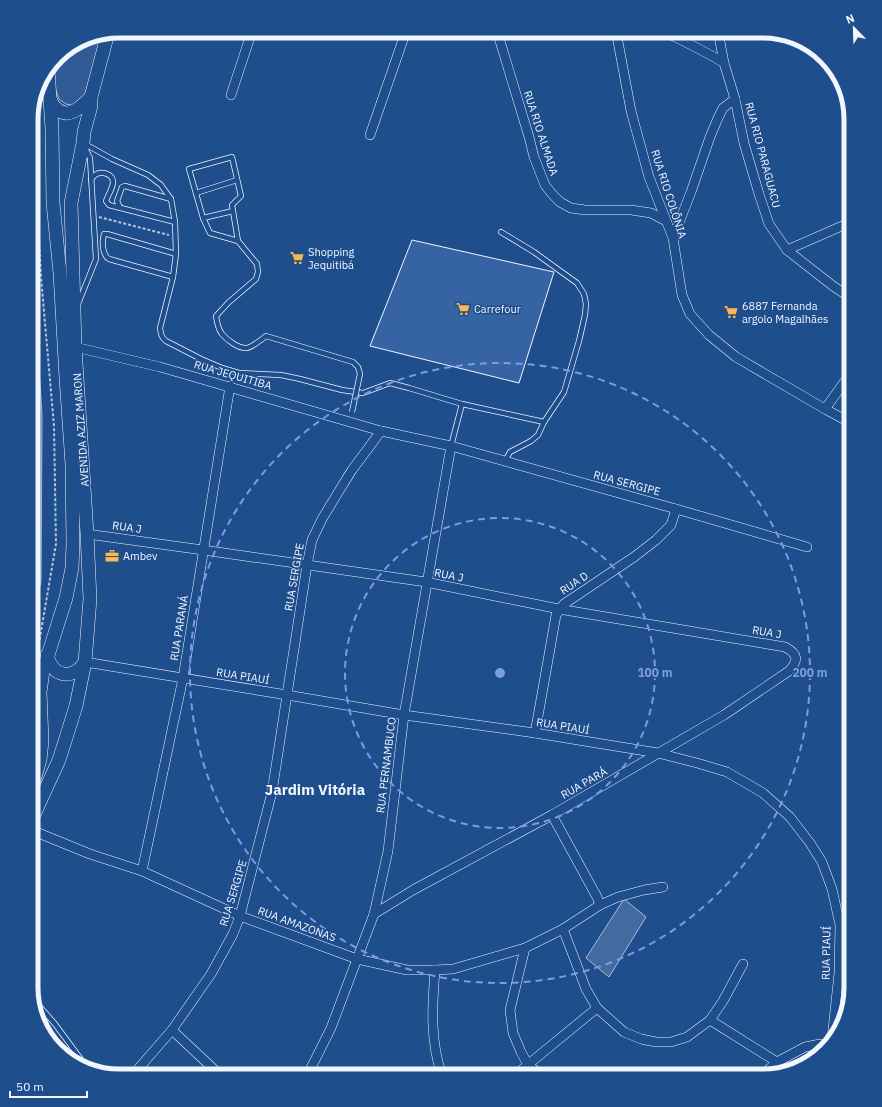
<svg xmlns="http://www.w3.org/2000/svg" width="882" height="1107" viewBox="0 0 882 1107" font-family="'IBM Plex Sans',sans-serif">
<rect width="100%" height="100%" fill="#1f4e8c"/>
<!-- built -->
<polygon fill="#305b95" stroke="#a8bbd7" points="103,34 85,94 75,106 66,104 59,99 54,85 52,64 61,53 85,38"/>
<!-- water -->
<g fill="#446ba0" stroke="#a8bbd7">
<polygon points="31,244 42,415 41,582 31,615"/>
<polygon points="624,899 646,917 609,977 586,958"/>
</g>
<!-- building -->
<polygon fill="#3563a3" stroke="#f2f6ff" points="412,240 554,272 519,383 370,346"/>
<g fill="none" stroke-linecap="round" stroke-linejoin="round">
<!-- service casing -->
<g stroke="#f2f6ff" stroke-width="6">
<g id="service">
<path d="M85,144L112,159L148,175L161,185L171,199L175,222L176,254L173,277L160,328C161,334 161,337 166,341L201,359L222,368L239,373L281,375L300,379L342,390L363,393L390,383L409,388L462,404L544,422L564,392L579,341L585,315L586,304L584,294L577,283L563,273L534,252L501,232"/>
<path d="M91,180C91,179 95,175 95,175C101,170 113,174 113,182C113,188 108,195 106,201L109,205L175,222"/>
<polyline points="196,193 237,180"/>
<polyline points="120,208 117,201 122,187 125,186 171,199"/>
<polyline points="203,218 233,211"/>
<path d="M238,241L210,233L203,218L189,169L232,157L241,196L232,205L238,241L257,264L258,272L256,279L229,302L216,316C217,323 218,329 222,334C227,340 239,349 247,348C252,347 261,340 266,336L353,362L358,367L360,374"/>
<path d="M173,277L109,259C102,255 102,241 104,234H107L176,254"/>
<polyline points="78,304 96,259 90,158 85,148"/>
<polyline points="451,446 462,404"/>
<polyline points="505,461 510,452 531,441 538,435 544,422"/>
<polyline points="34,1000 55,1024 83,1062 84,1067"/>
</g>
</g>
<!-- minor casing -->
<g stroke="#f2f6ff" stroke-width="10">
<g id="minor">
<polyline points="497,31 529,137 534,157 545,185 552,194 560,202 571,208 585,210 631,210 651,213 666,221"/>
<polyline points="616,31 631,111 649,177 673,238 682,295 690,314 709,335 736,357 825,409 851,423"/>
<path d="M663,31C683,41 705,51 724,63"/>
<polyline points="718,31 724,63 735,99 744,143 759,194 769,224 787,250 833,286 851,298"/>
<polyline points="231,95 252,31"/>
<polyline points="370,135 406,31"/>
<polyline points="673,238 691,192 710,137 718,118 723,108 735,99"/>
<polyline points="787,250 851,222"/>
<polyline points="75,347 160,367 381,431 451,446 676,509 807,547"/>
<polyline points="825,409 851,373"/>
<path d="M87,534L203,550L426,582L559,609L785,647C798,654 799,660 789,671L724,715L552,815L413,890L374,914"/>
<polyline points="85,662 287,695 404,715 535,733 658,753 697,763 727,772 763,793 790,817 810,843 822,862 832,889 840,925 839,973 832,1039"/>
<polyline points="535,733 556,615 564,604 634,557 656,540 671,525 676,509"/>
<polyline points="552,815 597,897 600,905"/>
<polyline points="31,830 90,854 142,871 240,916 357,959 407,970 435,970 453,969 525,948 563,929 600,905 618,897 644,890 663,887"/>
<polyline points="142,871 183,678 230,386"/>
<polyline points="563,929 586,989 597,1008 624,1032 641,1039 656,1042 671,1042 687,1037 710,1020 723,1001 743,964"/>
<polyline points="525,948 510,1010 513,1033 521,1052 528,1065 542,1076"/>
<path d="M435,970C432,1008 430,1040 442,1076"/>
<polyline points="710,1020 777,1062"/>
<polyline points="172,1030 221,1076"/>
<polyline points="132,1076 172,1030 211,974 233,934 240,916 272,792 307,565 312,540 322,519 339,491 352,470 381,431"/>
<polyline points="307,1076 331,1028 374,914 388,851 404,715 451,446"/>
<polyline points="514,1076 597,1008"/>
<polyline points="761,1076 777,1062 805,1047 820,1044 827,1045"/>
</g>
</g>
<!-- secondary casing -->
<g stroke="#f2f6ff" stroke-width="14">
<g id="secondary">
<path d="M51,101C52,104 54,107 57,109C69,120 82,106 91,97"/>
<path d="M47,655C52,677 73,681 85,662"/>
<polyline points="31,790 40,760 42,741 40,692 43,671 66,598 72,568 73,544 72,464 66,378 60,273 53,203 52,129 48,70"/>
<polyline points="31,821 59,760 76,706 85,662 90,599 87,534 75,347 71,203 83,143 84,132 91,106 91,97 108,33"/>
</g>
</g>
<!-- path -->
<g stroke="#b3c4dc" stroke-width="2" stroke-dasharray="3 2" stroke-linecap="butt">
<polyline points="32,109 41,277 54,426 56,544 39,643"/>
<polyline points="99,217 169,235"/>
<polyline points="43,1022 51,1042"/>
</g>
<!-- service -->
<use href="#service" stroke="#1f4e8c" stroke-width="4.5"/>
<!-- minor -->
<use href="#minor" stroke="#1f4e8c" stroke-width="9"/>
<!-- secondary -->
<use href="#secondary" stroke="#1f4e8c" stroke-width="13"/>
<!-- service-bridge casing -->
<g stroke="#f2f6ff" stroke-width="6" stroke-linecap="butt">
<polyline id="service-bridge" points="352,412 360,374"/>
</g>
<!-- service-bridge -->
<use href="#service-bridge" stroke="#1f4e8c" stroke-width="4.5"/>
</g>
<!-- distance rings -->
<g fill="none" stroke="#7d9aea" stroke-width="2" stroke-dasharray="7 5">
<circle cx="500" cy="673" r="155"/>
<circle cx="500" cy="673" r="310"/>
</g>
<!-- icons -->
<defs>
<g id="supermarket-bare" transform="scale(1.08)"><path d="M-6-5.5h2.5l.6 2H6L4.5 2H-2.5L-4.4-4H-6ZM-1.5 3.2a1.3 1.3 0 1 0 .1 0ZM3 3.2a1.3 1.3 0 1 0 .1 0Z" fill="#ffb74d" stroke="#1f4e8c" stroke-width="2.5" paint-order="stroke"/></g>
<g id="office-bare" transform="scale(1.08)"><path d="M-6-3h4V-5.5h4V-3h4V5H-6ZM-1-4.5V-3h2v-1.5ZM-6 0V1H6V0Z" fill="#ffb74d" stroke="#1f4e8c" stroke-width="2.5" paint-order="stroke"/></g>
</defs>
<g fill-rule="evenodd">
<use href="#supermarket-bare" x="297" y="258"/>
<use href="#supermarket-bare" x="463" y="309"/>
<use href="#supermarket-bare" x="731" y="312"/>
<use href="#office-bare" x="112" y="556"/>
</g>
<g text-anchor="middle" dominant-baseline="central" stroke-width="3" stroke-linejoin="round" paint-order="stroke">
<!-- street labels -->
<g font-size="11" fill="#f2f6ff" stroke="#1f4e8c">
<text transform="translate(541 133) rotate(72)">RUA RIO ALMADA</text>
<text transform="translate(763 155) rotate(75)">RUA RIO PARAGUACU</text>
<text transform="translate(669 194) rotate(72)">RUA RIO COLÔNIA</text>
<text transform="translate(233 375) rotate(16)">RUA JEQUITIBA</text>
<text transform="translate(81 430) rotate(-94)">AVENIDA AZIZ MARON</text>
<text transform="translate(627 483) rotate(15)">RUA SERGIPE</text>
<text transform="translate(127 527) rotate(8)">RUA J</text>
<text transform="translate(449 575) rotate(11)">RUA J</text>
<text transform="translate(294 577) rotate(-80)">RUA SERGIPE</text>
<text transform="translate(574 583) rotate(-34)">RUA D</text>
<text transform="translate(179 628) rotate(-81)">RUA PARANÁ</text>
<text transform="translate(767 632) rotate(10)">RUA J</text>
<text transform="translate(243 676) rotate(9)">RUA PIAUÍ</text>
<text transform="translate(563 726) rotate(9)">RUA PIAUÍ</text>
<text transform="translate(386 765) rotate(-83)">RUA PERNAMBUCO</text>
<text transform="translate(584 783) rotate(-30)">RUA PARÁ</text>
<text transform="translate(233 893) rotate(-73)">RUA SERGIPE</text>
<text transform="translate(297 924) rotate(20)">RUA AMAZONAS</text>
<text transform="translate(826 953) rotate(-89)">RUA PIAUÍ</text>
</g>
<!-- poi labels -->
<g font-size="11" fill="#f2f6ff" stroke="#1f4e8c" text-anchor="start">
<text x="308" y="252">Shopping<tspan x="308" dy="13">Jequitibá</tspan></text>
<text x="742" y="306">6887 Fernanda<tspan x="742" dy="13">argolo Magalhães</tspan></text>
<text x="474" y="309">Carrefour</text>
<text x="123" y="556">Ambev</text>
</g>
<!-- district labels -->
<g font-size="15" font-weight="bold" fill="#f2f6ff" stroke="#1f4e8c">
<text x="315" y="789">Jardim Vitória</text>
</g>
</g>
<!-- crop -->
<path d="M0 0H882V1107H0ZM119 38H763A81 81 0 0 1 844 119V988A81 81 0 0 1 763 1069H119A81 81 0 0 1 38 988V119A81 81 0 0 1 119 38Z" fill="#1f4e8c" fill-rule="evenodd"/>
<path fill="none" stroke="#f2f6ff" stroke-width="5" d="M119 38H763A81 81 0 0 1 844 119V988A81 81 0 0 1 763 1069H119A81 81 0 0 1 38 988V119A81 81 0 0 1 119 38Z"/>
<circle cx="500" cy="673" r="6" fill="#7d9aea" stroke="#1f4e8c" stroke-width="2"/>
<g font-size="12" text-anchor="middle" font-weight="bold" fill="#7d9aea" stroke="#1f4e8c" stroke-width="3" stroke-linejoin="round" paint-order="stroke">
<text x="655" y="677">100 m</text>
<text x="810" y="677">200 m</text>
</g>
<!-- north arrow -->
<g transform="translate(854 28) rotate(337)" stroke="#1f4e8c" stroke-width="3" paint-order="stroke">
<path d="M0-3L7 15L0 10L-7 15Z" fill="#f2f6ff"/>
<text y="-6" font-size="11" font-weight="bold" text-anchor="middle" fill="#f2f6ff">N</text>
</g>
<!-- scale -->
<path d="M10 1091v6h77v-6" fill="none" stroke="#f2f6ff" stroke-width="2"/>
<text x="16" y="1091" font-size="12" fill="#f2f6ff" stroke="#1f4e8c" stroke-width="3" paint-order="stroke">50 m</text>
</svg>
